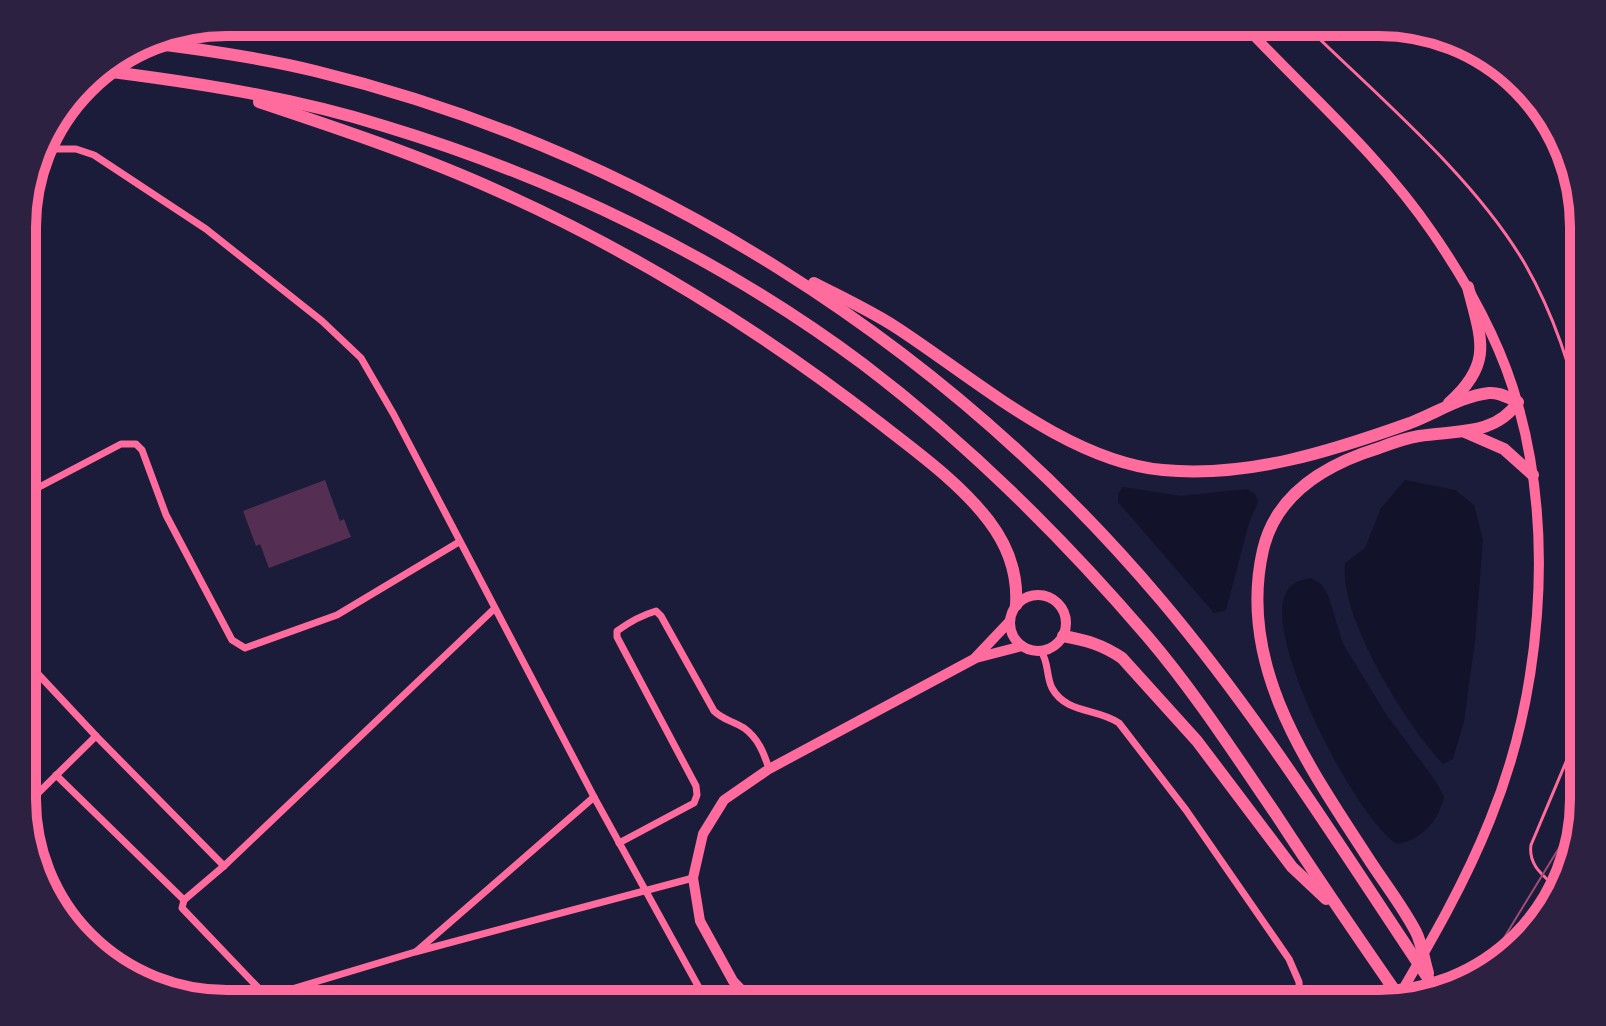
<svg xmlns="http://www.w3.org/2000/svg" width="1606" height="1026" viewBox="0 0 1606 1026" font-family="'Nunito Sans',sans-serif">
<rect width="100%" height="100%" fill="#1b1b3a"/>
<!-- water -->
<g fill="#12122b">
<path d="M1405,480L1455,490L1474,505L1483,540L1475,640L1464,721L1453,759L1443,764C1406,724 1339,618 1345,563L1365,548L1381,508Z"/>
<polygon points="1123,487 1181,496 1248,489 1256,495 1258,502 1249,523 1226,610 1214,613 1118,502 1118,494"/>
<path d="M1311,578L1321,584L1328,595L1343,644L1386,714L1437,783L1444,797C1439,820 1422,840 1397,844C1357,820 1262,638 1286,593C1291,582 1300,580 1311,578Z"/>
</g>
<!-- building -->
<polygon fill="#542f53" points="325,480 340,521 344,519 351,537 269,568 260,544 256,546 243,511"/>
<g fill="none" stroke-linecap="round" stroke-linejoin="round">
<!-- path -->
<g stroke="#ff6b9d" stroke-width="3">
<path d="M1302,22C1375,94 1473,175 1525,264C1554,315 1573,372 1584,430"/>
<path d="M1558,889C1544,876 1528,866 1531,845L1574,743L1584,704"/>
</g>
<!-- minor -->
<g stroke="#ff6b9d" stroke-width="7">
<polyline points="39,149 76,149 94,155 206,229 322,321 361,358 394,415 594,797 708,1004"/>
<polyline points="24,495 121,444 136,444 142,450 166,515 232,640 245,648 337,615 459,542"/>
<path d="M1041,651C1049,663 1046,676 1052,688C1066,714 1098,708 1119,723L1186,810L1289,959L1299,982L1300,1004"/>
<polyline points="24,659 96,736 24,807"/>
<polyline points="96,736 224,866"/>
<polyline points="56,775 184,900"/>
<path d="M619,843L694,803L697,795L696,786L617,637V631C628,623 642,615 656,611L661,616L714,711C723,720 733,721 744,728C758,738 764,753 769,769"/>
<polyline points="417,951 594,797"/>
<polyline points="266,996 182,908 184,900 224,866 494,609"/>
<polyline points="242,1004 415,952 693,878"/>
</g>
<!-- secondary -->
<g stroke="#ff6b9d" stroke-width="10">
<path d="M1241,22C1306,92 1378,153 1432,232C1468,284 1501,343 1518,405C1555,536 1541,695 1490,820C1464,885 1430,943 1395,1003"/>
<circle cx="1038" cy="623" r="28"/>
<polyline points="976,658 1022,646"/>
<polyline points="755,1004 733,981 700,921 693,878 703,834 724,800 769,769 974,659 1010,621"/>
</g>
<!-- motorway -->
<g stroke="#ff6b9d" stroke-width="12">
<path d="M141,42C200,49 258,57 315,71C643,151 943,342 1161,600C1264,722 1347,858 1436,990"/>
<path d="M96,70C193,82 291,97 384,126C553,177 721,258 863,364C967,443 1062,537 1147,636C1194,691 1234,753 1275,813C1316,876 1359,939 1402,1001"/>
<path d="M259,102C340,129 421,156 498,191C634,252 764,333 881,424C918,453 960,483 989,521C1008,546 1018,574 1016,605"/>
<path d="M814,283C841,297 869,310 894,326C973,377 1067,461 1163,470C1248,478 1332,451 1410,423C1436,413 1462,396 1489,393C1500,392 1508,398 1518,402C1495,436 1456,430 1419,436C1406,438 1392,443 1379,448C1327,464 1276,493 1263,550C1236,667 1310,768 1370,861C1385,884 1403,907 1416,932C1422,944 1424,960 1428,973"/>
<path d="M1449,403C1494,363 1481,339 1468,287"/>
<polyline points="1465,432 1504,449 1533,475"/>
<path d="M1063,636C1086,640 1103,645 1122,658L1197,741L1292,867L1326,899"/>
</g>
<!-- tram -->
<polyline stroke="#a44b75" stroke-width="2" points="1480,977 1584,807"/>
<!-- rail -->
<polyline stroke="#a44b75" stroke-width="5" points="1522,939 1563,872"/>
</g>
<!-- crop -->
<path d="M0 0H1606V1026H0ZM227 36H1379A191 191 0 0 1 1570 227V799A191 191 0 0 1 1379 990H227A191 191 0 0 1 36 799V227A191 191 0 0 1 227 36Z" fill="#2d2142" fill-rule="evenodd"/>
<path fill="none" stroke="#ff6b9d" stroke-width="10" d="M227 36H1379A191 191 0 0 1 1570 227V799A191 191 0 0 1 1379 990H227A191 191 0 0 1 36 799V227A191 191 0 0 1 227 36Z"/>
</svg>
